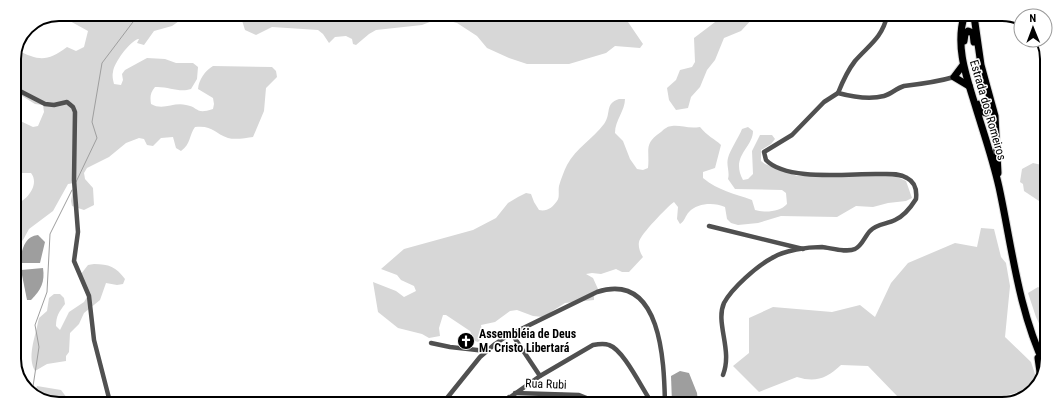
<svg xmlns="http://www.w3.org/2000/svg" width="1061" height="418" viewBox="0 0 1061 418" font-family="'Roboto Condensed',sans-serif">
<rect width="100%" height="100%" fill="#fff"/>
<!-- green -->
<g fill="#d7d7d7">
<path d="M59,14H204L182,19L172,26L154,31L144,45L137,43L139,39H138C129,42 114,63 113,72C112,76 113,80 114,84L121,85L123,80L122,74L125,70L147,58L165,59L176,63H193L198,67L197,79L191,89C179,93 168,86 155,87C150,93 150,97 151,104C163,111 173,102 186,105C199,107 195,115 213,109L214,104L213,98L198,89C199,79 205,71 213,66L272,67L276,71L277,77L266,88L264,111L253,137C246,138 235,140 228,138C214,133 213,125 195,127C189,135 191,144 181,151L176,148L173,137L161,138L153,146L147,145L144,139L139,138L126,143L109,157L87,168L84,173L85,179L93,188L94,205L84,210L72,206L71,201L74,183L68,184L53,211L29,229L23,240L14,247V204C27,202 40,184 31,173H14V118L33,127L38,126L44,112L43,105L35,104L14,91V56L17,50C39,61 47,62 67,47L76,51L84,47L88,31L68,20L51,17Z"/>
<polygon points="240,14 626,15 628,22 643,44 640,48 615,46 606,53 569,64 527,64 509,58 487,48 477,36 457,23 446,20 435,20 422,25 376,30 369,34 356,45 353,44 352,39 346,36 335,37 329,43 323,34 318,30 272,27 256,35 245,30"/>
<polygon points="723,16 763,16 753,18 741,31 724,38 715,60 707,70 700,87 691,97 688,108 676,110 669,100 667,88 676,80 680,70 692,67 695,62 694,38"/>
<path d="M619,99H625C625,111 615,120 615,133L623,141L630,159L637,169L643,170L648,168C650,150 643,144 661,132C664,129 668,126 672,126C681,125 688,129 700,127C707,136 715,139 721,145L715,168L703,172V178C719,191 733,193 752,200L755,210C765,213 780,212 787,204L786,193L782,190L735,189L728,179C730,172 726,165 728,158C730,150 739,137 742,129L748,127L753,131C753,148 730,156 743,180L748,179L753,174L752,151L760,135H772L775,139L771,144L761,150V161L765,164L797,176H895L906,181L912,198L906,201L888,203L873,207L856,206L837,217L781,216L758,223L738,225L731,223L727,219L725,207C714,202 697,203 689,212C685,216 685,221 680,224L677,219L678,207L674,202C668,206 640,235 639,242C638,246 640,253 643,257L629,272H622L616,269L601,274L592,273L586,274L593,278L598,289L594,295V300L565,303L543,317L533,316L517,310L510,311L495,322L481,325L482,331L480,340L478,342L475,341L470,331L446,315H443L439,328L440,336L429,338L422,334L398,328L378,312L373,282L396,291L404,297L416,291L414,286L401,280L397,275L381,269L404,249L473,230L496,218L508,203L518,197L526,193L531,194L534,202L539,210C547,212 553,207 557,201C560,197 558,191 559,186C561,179 564,171 567,165C576,148 593,139 604,124C612,113 604,104 619,99Z"/>
<polygon points="1033,163 1046,166 1046,202 1039,201 1024,191 1023,184 1020,182 1022,169"/>
<path d="M981,228L994,229L1001,257L1006,263L1010,286L1005,337L1031,362L1037,380L1026,390L989,400L953,399L944,404H910L898,397L868,366L841,365C827,378 816,383 797,377L759,392L733,366L749,353V318L773,307L832,312L860,305L875,317L891,283L908,263L955,243L977,247Z"/>
<path d="M94,264C109,264 116,267 125,279L123,284L117,285L106,283L100,300L84,313L79,324L70,333L69,352L66,356V361L47,364L35,371C27,357 35,338 38,322L39,318L47,311L49,298L54,294H60L64,298L65,304C59,312 56,316 56,326L60,330L69,312L84,302L87,297L81,274L88,265Z"/>
<polygon points="1038,287 1045,291 1045,336 1036,317 1028,293"/>
<polygon points="37,386 61,390 70,402 44,402 34,394"/>
</g>
<!-- water -->
<g fill="#9e9e9e">
<path d="M38,235L45,242L40,263H19C22,251 24,236 38,235Z"/>
<path d="M43,268C45,282 41,290 31,300H27L21,270Z"/>
<polygon points="680,371 689,373 697,393 698,403 672,403 671,376"/>
</g>
<g fill="none" stroke-linecap="round" stroke-linejoin="round">
<!-- stream -->
<g stroke="#9e9e9e" stroke-width="1">
<polyline points="76,182 97,138 92,122 102,63 139,14"/>
<polyline points="32,393 39,347 35,325 47,292 50,234 72,190"/>
</g>
<!-- primary casing -->
<g stroke="#dbdbdb" stroke-width="9">
<g id="primary">
<path d="M964,16C955,48 967,78 976,108C984,134 993,160 999,187C1012,247 1018,309 1045,366"/>
<polyline points="974,16 981,65 995,116 998,173"/>
<polyline points="964,41 965,34 968,31 973,33 974,42"/>
<polyline points="963,65 954,77 969,86"/>
<polyline points="979,104 981,111 986,113 990,109 988,102"/>
<polyline points="1038,358 1041,379"/>
</g>
</g>
<!-- street -->
<g stroke="#505050" stroke-width="4.5">
<polyline points="14,88 45,104 54,105 67,102 73,107 75,112 74,180 78,232 74,261 89,296 94,340 110,402"/>
<path d="M838,93C842,83 848,70 855,61C869,45 882,38 887,16"/>
<polyline points="709,226 803,249"/>
<polyline points="512,334 540,376"/>
<polyline points="431,343 450,347 486,351"/>
<path d="M723,375C733,350 715,323 724,303C732,288 757,266 772,258C785,250 807,247 822,247C831,248 847,253 855,249C862,246 865,236 870,231C876,224 887,224 895,220C904,216 911,207 916,199C917,190 915,182 907,178C899,173 889,174 880,174C851,173 787,182 766,160L764,152L792,135L824,102L838,93C853,97 869,100 884,96C891,94 897,88 904,86C921,84 937,82 954,77"/>
<polyline points="515,393 579,395 599,403"/>
<polyline points="562,395 563,403"/>
<polyline points="509,397 510,403"/>
<path d="M443,403L480,357L495,344L507,336L597,292C662,271 664,363 665,403"/>
<path d="M502,403L540,376L593,345C598,344 604,343 609,345C624,350 642,389 652,403"/>
<polyline points="1002,404 1006,403"/>
</g>
<!-- primary -->
<use href="#primary" stroke="#000" stroke-width="7"/>
</g>
<!-- icons -->
<defs>
<g id="church-disc" transform="scale(0.9)"><circle r="9.5" fill="#000" stroke="#fff"/><path d="M-1.2-6h2.4v3.5h3.3v2.4h-3.3V6h-2.4V-.1h-3.3v-2.4h3.3Z" fill="#fff"/></g>
</defs>
<g fill-rule="evenodd">
<use href="#church-disc" x="466" y="341"/>
</g>
<g text-anchor="middle" dominant-baseline="central" stroke-width="3" stroke-linejoin="round" paint-order="stroke">
<!-- street labels -->
<g font-size="12" fill="#000" stroke="#fff">
<text transform="translate(988 110) rotate(74)">Estrada dos Romeiros</text>
<text transform="translate(546 384) rotate(2)">Rua Rubi</text>
</g>
<!-- poi labels -->
<g font-size="12" font-weight="bold" fill="#000" stroke="#fff" text-anchor="start">
<text x="479" y="334">Assembléia de Deus<tspan x="479" dy="14">M. Cristo Libertará</tspan></text>
</g>
</g>
<!-- crop -->
<path d="M0 0H1061V418H0ZM59 21H1002A38 38 0 0 1 1040 59V359A38 38 0 0 1 1002 397H59A38 38 0 0 1 21 359V59A38 38 0 0 1 59 21Z" fill="#fff" fill-rule="evenodd"/>
<path fill="none" stroke="#000" stroke-width="2" d="M59 21H1002A38 38 0 0 1 1040 59V359A38 38 0 0 1 1002 397H59A38 38 0 0 1 21 359V59A38 38 0 0 1 59 21Z"/>
<!-- north arrow -->
<g transform="translate(1033 28) rotate(359)"><circle r="19" fill="#ffffff" stroke="#999999"/>
<path d="M0-3L7 15L0 10L-7 15Z" fill="#000000"/>
<text y="-6" font-size="11" font-weight="bold" text-anchor="middle" fill="#000000">N</text>
</g>
</svg>
